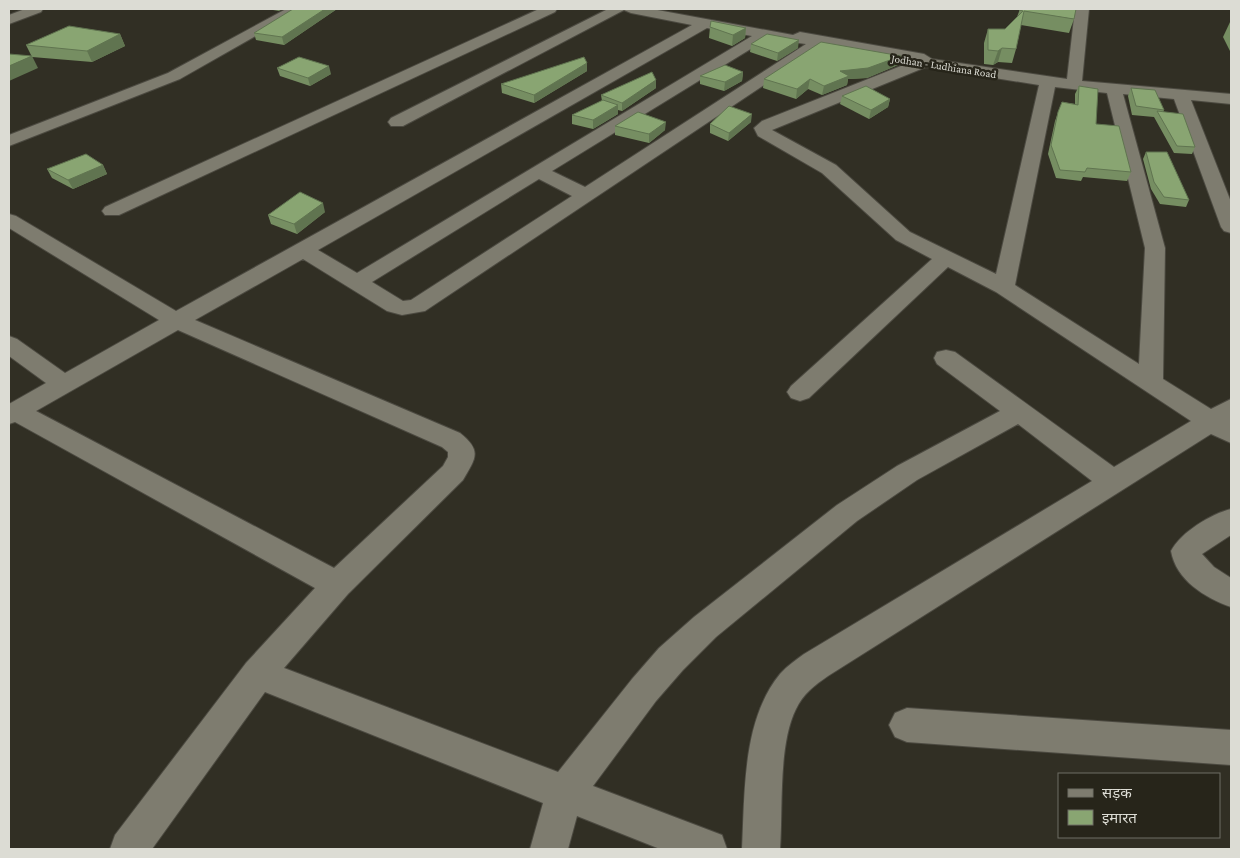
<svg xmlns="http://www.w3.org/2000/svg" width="1240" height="858" viewBox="0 0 1240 858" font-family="'Crimson Pro','Noto Sans Devanagari',serif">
<rect width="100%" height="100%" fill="#312f24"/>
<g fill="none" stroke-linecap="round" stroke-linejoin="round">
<!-- minor casing -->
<g stroke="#4c4a41" stroke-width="2">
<g id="minor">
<polygon points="25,9 43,9 41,12 9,24 9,15"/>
<polygon points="286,9 303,9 180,79 9,146 9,135 168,73"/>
<polygon points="539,9 557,9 555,12 119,215 105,215 102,211 105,207"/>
<path d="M608,9H652L793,35L800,32L924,54L932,59L1067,79L1075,9H1089L1082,81L1231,94V104L1191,100L1231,202V233L1224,231L1221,227L1174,99L1123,94L1165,248L1163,379L1211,409L1231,399V443L1211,434L828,676C815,685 803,694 796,709C778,745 783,809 780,849H742C745,793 742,720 780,674C787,666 796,660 804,654L1092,481L1018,424L917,480L857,521L716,637L683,670L656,701L593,786L722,835L727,849H660L577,816L568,849H530L543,803L265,692L152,849H110L115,835L246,663L315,588L15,422L9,424V404L46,383L9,356V336L17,339L65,373L159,320L9,228V214L16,216L176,311L692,25L631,13L624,10L403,126H391L388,122L391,118ZM707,28L752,36L357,273L318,250ZM767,39L806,44L585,187L552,171ZM824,45L900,59L902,63L906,64L762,121L754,128L758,136L822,173L896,240L932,259L791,386L787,392L791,398L800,401L809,398L948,267L996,292L1191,421L1114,467L955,352L946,350L937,352L934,358L937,364L1000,411L897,466L837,505L694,617L659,648L632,679L558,772L284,668L348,594L463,480C475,459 483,451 460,433L195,320L303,259L387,311L402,315L425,311ZM926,67L1039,85L996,274L910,232L836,165L772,130ZM1055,87L1107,93L1145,248L1139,364L1015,285ZM539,179L572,196L411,300L403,301L372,282ZM178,330L442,447L448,452V457L443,466L334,568L36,411Z"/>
<path d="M1231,509V535L1202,554L1214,567L1231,578V607C1205,598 1176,580 1171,551C1181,532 1211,514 1231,509Z"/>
<polygon points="907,708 1231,730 1231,765 907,742 895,737 889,725 895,713"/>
</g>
</g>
<!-- minor -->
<use href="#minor" fill="#7e7c6f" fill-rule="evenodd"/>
</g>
<!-- wall -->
<g fill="#768e62">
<polygon points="273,9 283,9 279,11 273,10"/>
<polygon points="293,9 337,9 284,45 256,40 254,33"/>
<polygon points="1020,9 1074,19 1069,33 1021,25 1016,49 1012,63 998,62 993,65 984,64 984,43 988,29 1005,29 1017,17"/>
<polygon points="1231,20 1231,53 1223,37"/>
<polygon points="710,27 746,28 745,38 732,46 709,38"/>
<polygon points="120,34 125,46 92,62 32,57 26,45"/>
<polygon points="751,44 798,48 777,61 750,52"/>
<polygon points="901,56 898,65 867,78 848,79 847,85 822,95 808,89 796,99 763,88 764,79"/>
<polygon points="587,63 587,71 534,103 502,93 501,84"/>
<polygon points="277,68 331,74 310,86 280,76"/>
<polygon points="743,72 742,81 724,91 700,84 700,76"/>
<polygon points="1079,86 1096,124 1131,172 1127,181 1083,177 1081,181 1056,178 1048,154 1055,121 1062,102 1075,104 1075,94"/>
<polygon points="656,88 622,111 618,110 618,114 593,129 572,124 572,115 602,101 601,95"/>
<polygon points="1131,88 1164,110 1163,112 1195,147 1192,154 1174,153 1154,117 1132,115 1128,96"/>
<polygon points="842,96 890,99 888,107 869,119 840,104"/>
<polygon points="751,122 728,141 710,133 710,124"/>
<polygon points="615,126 665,130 649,143 615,135"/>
<polygon points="1146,152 1189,200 1186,207 1160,204 1151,189 1143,159"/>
<polygon points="103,165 107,174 73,189 52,178 47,169"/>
<polygon points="325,212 297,234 271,224 268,215"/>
</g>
<!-- shaded-wall -->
<g fill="#607450">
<polygon points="325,9 337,9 284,45 282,37"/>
<polygon points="746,28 745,38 732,46 733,35"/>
<polygon points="120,34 125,46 92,62 87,51"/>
<polygon points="799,40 798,48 777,61 778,53"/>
<polygon points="1002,48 998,62 993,65 998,51"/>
<polygon points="32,56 38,68 9,81 9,66"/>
<polygon points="901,56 898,65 867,78 848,79 847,85 822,95 824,86 840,71"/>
<polygon points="587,63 587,71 534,103 534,95"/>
<polygon points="329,66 331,74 310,86 308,78"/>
<polygon points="743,72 742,81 724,91 725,82"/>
<polygon points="810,79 808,89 796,99 797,89"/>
<polygon points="656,80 656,88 622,111 622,103"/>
<polygon points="890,99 888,107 869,119 871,110"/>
<polygon points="618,105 618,114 593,129 593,120"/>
<polygon points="752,114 751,122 728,141 729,133"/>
<polygon points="666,122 665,130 649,143 649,134"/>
<polygon points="103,165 107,174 73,189 68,180"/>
<polygon points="323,203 325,212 297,234 294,224"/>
</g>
<!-- building -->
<g fill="#89a572" stroke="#607450">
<polygon points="293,9 325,9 282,37 254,33"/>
<polygon points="1020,9 1076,9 1074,19 1024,11 1016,49 1002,48 998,51 988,50 988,29 1005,29 1023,11 1019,10"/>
<polygon points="711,21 746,28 733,35 710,27"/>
<polygon points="69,26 120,34 87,51 26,45"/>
<polygon points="767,34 799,40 778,53 751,44"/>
<polygon points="821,42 901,56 868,68 840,71 849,76 824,86 810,79 797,89 764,79"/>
<polygon points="9,54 32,56 9,66"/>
<polygon points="299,57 329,66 308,78 277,68"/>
<polygon points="584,57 587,63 534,95 501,84"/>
<polygon points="725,65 743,72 725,82 700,76"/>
<polygon points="652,72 656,80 622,103 601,95"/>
<polygon points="866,86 890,99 871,110 842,96"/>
<polygon points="1079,86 1098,89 1096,124 1119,126 1131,172 1087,168 1085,172 1060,170 1051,145 1058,112 1062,102 1078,105"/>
<polygon points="1131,88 1155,90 1164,110 1136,106"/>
<polygon points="603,100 618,105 593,120 572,115"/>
<polygon points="729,106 752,114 729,133 710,124"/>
<polygon points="1157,111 1183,114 1195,147 1177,146"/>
<polygon points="638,112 666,122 649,134 615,126"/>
<polygon points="1146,152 1167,152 1189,200 1164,197 1154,182"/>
<polygon points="86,154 103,165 68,180 47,169"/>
<polygon points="300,192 323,203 294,224 268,215"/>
</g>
<g text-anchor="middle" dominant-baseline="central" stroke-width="5" stroke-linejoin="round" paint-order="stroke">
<!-- far-street labels -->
<g font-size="11" fill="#dcdcd4" stroke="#27251a">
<text transform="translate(944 66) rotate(9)">Jodhan - Ludhiana Road</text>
</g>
</g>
<!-- border -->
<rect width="1240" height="858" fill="none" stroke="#dcdcd4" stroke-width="20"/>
<!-- legend -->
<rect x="1058" y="773" width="162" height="65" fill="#27251a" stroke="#6f6e64"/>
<rect x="1068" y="789" width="25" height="8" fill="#7e7c6f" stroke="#6f6e64"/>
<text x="1102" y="798" font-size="15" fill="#dcdcd4">सड़क</text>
<rect x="1068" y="810" width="25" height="15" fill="#89a572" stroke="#6f6e64"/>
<text x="1102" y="823" font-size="15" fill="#dcdcd4">इमारत</text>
</svg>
